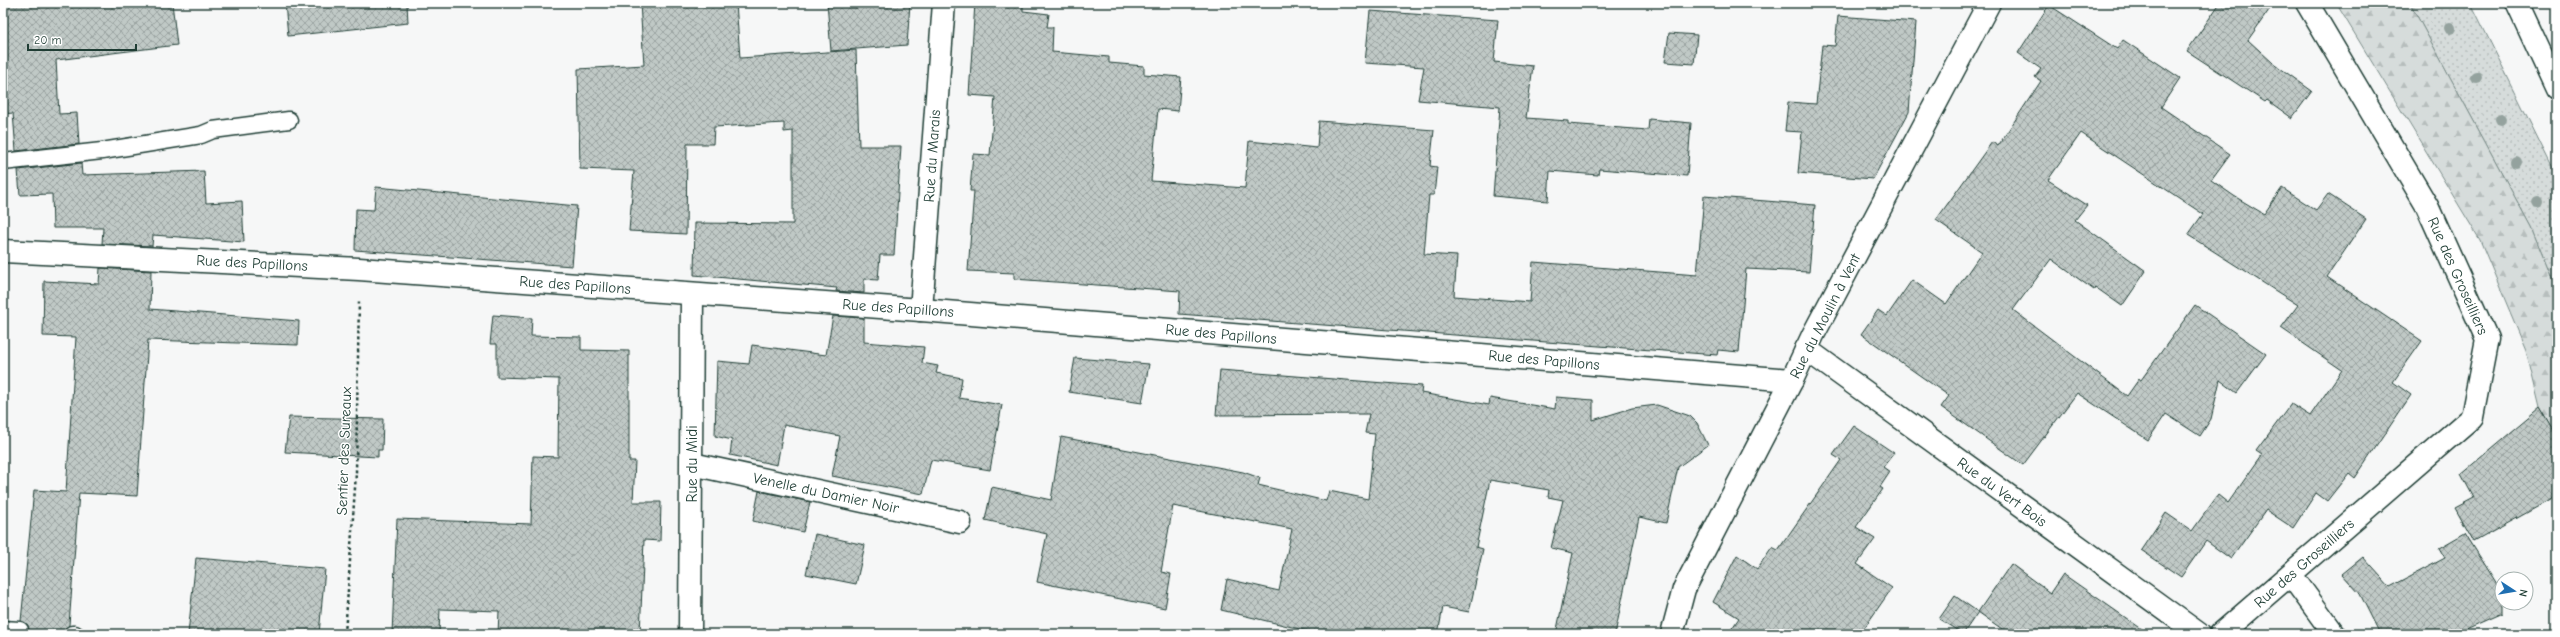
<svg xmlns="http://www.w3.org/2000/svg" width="2560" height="637" viewBox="0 0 2560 637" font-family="'Comic Neue',sans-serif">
<defs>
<pattern id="grass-dots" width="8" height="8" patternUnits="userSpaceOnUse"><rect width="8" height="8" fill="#d6dcdb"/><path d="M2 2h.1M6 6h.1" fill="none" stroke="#b7bebd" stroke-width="1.8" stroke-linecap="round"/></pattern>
<pattern id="forest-firs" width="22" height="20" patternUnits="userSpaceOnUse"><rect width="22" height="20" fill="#d6dcdb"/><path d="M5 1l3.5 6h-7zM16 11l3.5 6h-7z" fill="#b7bebd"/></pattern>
<pattern id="building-cross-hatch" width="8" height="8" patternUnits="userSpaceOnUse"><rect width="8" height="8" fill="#c0c9c6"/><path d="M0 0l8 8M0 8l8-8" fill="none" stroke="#9ba4a2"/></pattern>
</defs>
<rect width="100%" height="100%" fill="#f6f7f7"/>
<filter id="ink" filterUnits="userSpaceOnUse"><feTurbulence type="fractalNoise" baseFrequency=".025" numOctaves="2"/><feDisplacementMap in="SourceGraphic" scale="8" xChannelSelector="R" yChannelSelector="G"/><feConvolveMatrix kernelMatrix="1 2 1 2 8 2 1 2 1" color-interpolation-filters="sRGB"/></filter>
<g filter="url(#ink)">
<!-- grass -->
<polygon fill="url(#grass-dots)" stroke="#7a8c88" points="2410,3 2471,3 2557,177 2557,291 2531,227"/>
<!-- forest -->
<polygon fill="url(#forest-firs)" stroke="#7a8c88" points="2336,3 2410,3 2531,227 2557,291 2557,437 2540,408 2526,350 2480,240"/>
<!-- building -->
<g fill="url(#building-cross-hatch)" stroke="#1f3d34">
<polygon points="3,3 172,3 177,45 56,60 59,114 77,113 79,144 16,151 13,113 3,114"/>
<polygon points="285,3 407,3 408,23 288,36"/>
<polygon points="640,3 736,3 740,58 856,50 859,146 901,146 894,255 880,255 878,280 864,279 864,293 836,291 837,288 694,275 695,223 793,224 793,131 784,132 784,123 714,127 713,144 687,144 686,234 629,231 634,171 580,169 578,69 644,65"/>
<polygon points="827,3 910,3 907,45 831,51"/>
<polygon points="975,3 1023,3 1023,11 1049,14 1047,27 1053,27 1052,52 1109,57 1109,63 1144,66 1144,74 1181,77 1178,111 1158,109 1151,181 1245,188 1249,141 1317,148 1319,121 1434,130 1430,166 1437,167 1434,195 1429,195 1424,254 1457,256 1454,296 1530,302 1533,262 1697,275 1704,196 1815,205 1809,272 1746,269 1739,352 1718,350 1717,355 1179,314 1180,291 1014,279 1014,273 968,271 974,191 970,191 973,154 990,155 995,97 969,95"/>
<polygon points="2220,3 2274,3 2248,40 2273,63 2312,91 2292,118 2267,100 2265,102 2187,51"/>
<polygon points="2049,5 2117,49 2123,40 2180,78 2161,107 2230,154 2211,180 2234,196 2264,214 2282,188 2316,210 2328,194 2366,219 2327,277 2422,341 2393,382 2411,395 2355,478 2349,473 2327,501 2316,493 2293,528 2266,510 2231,559 2206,541 2181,577 2141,550 2166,513 2192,531 2218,495 2228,503 2262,455 2256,451 2291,404 2310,416 2342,370 2281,328 2298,305 2188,235 2203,214 2081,133 2048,180 2087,205 2075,220 2146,271 2122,306 2095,287 2094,290 2051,259 2013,310 2127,396 2139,379 2141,380 2195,305 2266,354 2237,393 2220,380 2211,419 2200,436 2166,414 2148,440 2077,393 2023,465 1941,407 1949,396 1861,334 1878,310 1887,316 1912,280 1946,304 1982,252 1936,220 1992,142 1998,146 2041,81 2035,77 2041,69 2018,53"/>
<polygon points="1370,11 1498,20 1494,62 1533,66 1526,118 1568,121 1568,124 1648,130 1649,119 1691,123 1687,176 1599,169 1598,175 1550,171 1548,201 1493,196 1500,107 1418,100 1424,67 1365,63"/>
<polygon points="1838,16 1916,22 1909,112 1873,179 1798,173 1802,132 1785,131 1788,102 1816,104 1822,45 1835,46"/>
<polygon points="1669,33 1697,35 1694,64 1665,62"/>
<polygon points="81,163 82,175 204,171 206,203 242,201 244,242 153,235 152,246 102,244 103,228 53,228 52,194 20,195 18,170"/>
<polygon points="376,187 577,206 572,266 355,250 356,209 374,210"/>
<polygon points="100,268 151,271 150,309 299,321 298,345 148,340 137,496 79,493 69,625 63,634 28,634 28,625 21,621 34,490 66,492 76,337 43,336 44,281 99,284"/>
<polygon points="493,315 532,318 531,336 581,337 581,350 629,351 629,461 635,461 633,502 661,502 660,541 644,540 640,634 498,634 499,611 440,609 439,634 392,634 397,519 531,524 533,456 558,457 559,379 497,377 497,344 490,344"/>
<polygon points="833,316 864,318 864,342 924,347 922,363 938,366 936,373 962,378 959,398 1002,405 990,470 931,460 923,494 832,476 840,436 784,425 777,465 730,455 732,440 715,436 717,361 749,364 752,345 826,355"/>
<polygon points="1075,358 1149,364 1142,403 1069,392"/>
<polygon points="1220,370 1422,386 1421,393 1489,405 1490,398 1555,409 1556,397 1593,400 1593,420 1632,408 1657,405 1690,416 1697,423 1708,445 1678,467 1666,523 1639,517 1615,634 1556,634 1573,553 1551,548 1563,500 1548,497 1549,490 1490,480 1476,547 1483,549 1469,612 1443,607 1438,634 1321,634 1221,610 1227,579 1279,591 1292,529 1173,506 1161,572 1171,574 1165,608 1037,582 1047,534 985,520 992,487 1051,500 1061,437 1243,472 1260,478 1258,485 1326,501 1329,491 1368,499 1375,434 1365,433 1369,414 1216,415"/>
<polygon points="2540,408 2557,437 2557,496 2474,542 2455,508 2474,498 2461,474"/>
<polygon points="289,417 383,419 382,450 378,450 378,457 285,452"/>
<polygon points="1854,426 1894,453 1883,467 1890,472 1880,487 1883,489 1856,527 1875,539 1857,564 1892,588 1860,634 1728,634 1739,618 1713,602 1737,555 1757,569 1772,547 1778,550 1841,460 1833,455"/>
<polygon points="759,491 810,502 803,532 753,521"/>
<polygon points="2465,533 2502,592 2502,613 2455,634 2380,634 2360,594 2342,574 2363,557 2390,587 2445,558 2439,548"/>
<polygon points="815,534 865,545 856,584 806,574"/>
<polygon points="196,558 325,569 319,634 188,634"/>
<polygon points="2011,564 2050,593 2063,574 2149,634 2009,634 1978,612"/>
<polygon points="1955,596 1978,612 1963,634 1939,619"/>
</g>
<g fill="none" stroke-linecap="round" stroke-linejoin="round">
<!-- service casing -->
<g stroke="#1f3d34" stroke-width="19">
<g id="service">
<polyline points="3,162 102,151 201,135 213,130 289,120"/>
<polyline points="3,629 20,630"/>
<polyline points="72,634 75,634"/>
</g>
</g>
<!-- minor casing -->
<g stroke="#1f3d34" stroke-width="25">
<g id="minor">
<polyline points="3,251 359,269 921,310 1792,380"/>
<polyline points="921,310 944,3"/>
<polyline points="1806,349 2199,634"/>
<polyline points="692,464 960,522"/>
<polyline points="2291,575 2334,634"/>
<polyline points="690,634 692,294"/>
<polyline points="1672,634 1684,589 1792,380 1813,335 1989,3"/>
<polyline points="2221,634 2472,417 2487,339 2427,206 2307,3"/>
</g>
</g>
<!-- motorway casing -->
<g stroke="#1f3d34" stroke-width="25">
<polyline id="motorway" points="2517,3 2557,89"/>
</g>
<!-- path -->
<polyline stroke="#1f3d34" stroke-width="2.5" stroke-dasharray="3 3" stroke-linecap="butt" points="345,634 356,473 359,299"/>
<!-- service -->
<use href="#service" stroke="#fff" stroke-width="16"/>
<!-- minor -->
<use href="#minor" stroke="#fff" stroke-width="22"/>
<!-- motorway -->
<use href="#motorway" stroke="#fff" stroke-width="22"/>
</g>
<!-- trees -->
<g fill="#94a29e">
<circle cx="2450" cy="28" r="6"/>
<circle cx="2476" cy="77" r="6"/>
<circle cx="2501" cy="119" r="6"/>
<circle cx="2516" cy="162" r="6"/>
<circle cx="2537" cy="202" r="6"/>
</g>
</g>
<g text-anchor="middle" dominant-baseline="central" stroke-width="3" stroke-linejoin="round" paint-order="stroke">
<!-- street labels -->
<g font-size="15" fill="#1f3d34" stroke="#fff">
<text transform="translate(932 156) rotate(-86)">Rue du Marais</text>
<text transform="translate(252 263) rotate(3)">Rue des Papillons</text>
<text transform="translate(2458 276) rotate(66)">Rue des Groseilliers</text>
<text transform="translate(575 285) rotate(4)">Rue des Papillons</text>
<text transform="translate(898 308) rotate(4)">Rue des Papillons</text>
<text transform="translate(1825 316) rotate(-63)">Rue du Moulin à Vent</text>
<text transform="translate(1221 334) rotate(5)">Rue des Papillons</text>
<text transform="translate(1544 360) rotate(5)">Rue des Papillons</text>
<text transform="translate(344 451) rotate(-88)">Sentier des Sureaux</text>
<text transform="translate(692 464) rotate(-90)">Rue du Midi</text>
<text transform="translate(2002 492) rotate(36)">Rue du Vert Bois</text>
<text transform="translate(826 493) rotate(12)">Venelle du Damier Noir</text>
<text transform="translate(2304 563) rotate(-41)">Rue des Groseilliers</text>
</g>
</g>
<!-- margin -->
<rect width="2560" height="637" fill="none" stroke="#fff" stroke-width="16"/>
<rect x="8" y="8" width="2544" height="621" fill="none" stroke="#1f3d34" stroke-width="1.5" filter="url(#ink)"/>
<!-- north arrow -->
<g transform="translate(2514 591) rotate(102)"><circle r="19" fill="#ffffff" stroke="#a5b1ae"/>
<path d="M0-3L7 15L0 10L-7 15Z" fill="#1f6fb2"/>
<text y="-6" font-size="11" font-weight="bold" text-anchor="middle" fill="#1f3d34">N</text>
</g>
<!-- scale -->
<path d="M28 44v6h108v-6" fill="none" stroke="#1f3d34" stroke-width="2"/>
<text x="34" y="44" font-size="12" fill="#1f3d34" stroke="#ffffff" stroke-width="3" paint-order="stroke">20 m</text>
</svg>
